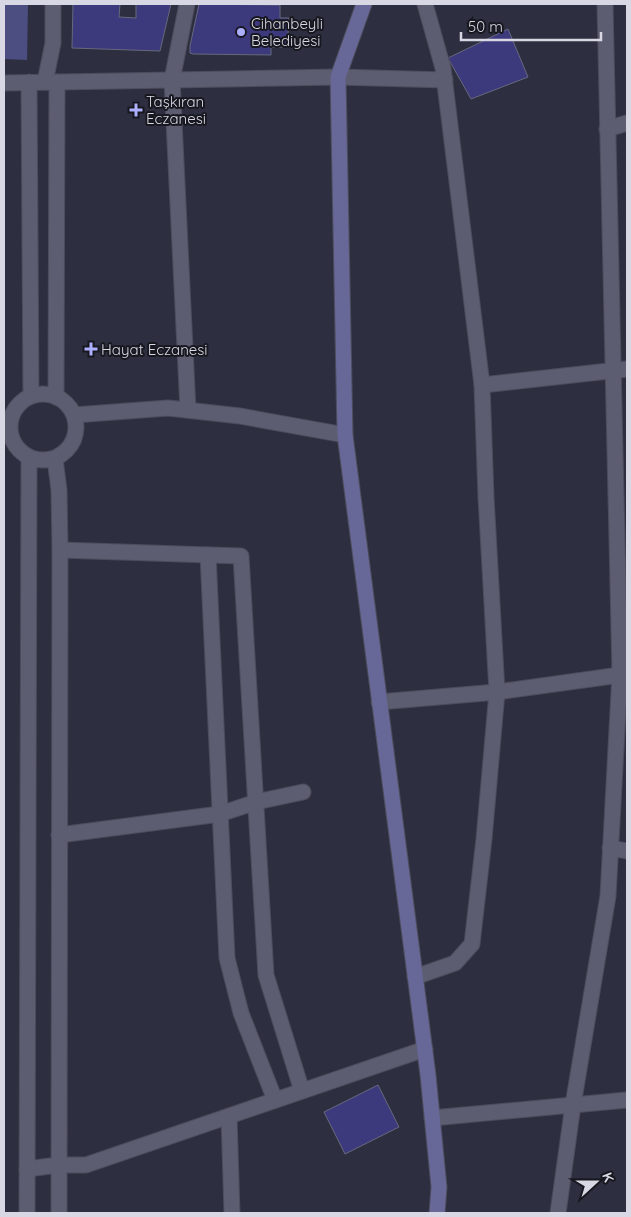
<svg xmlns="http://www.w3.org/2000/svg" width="631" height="1217" viewBox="0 0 631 1217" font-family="Quicksand,sans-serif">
<rect width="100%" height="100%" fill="#2d2f40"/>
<!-- green -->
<polygon fill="#4c4d80" points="4,4 28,4 27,60 4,59"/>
<!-- building -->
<g fill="#3c397d" stroke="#67697d">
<polygon points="73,4 120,4 119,17 136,18 136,4 171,4 160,51 72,48"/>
<polygon points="199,4 280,5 280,18 289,18 287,47 271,47 271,55 193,54 190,53 190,46"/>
<polygon points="508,29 528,77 471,99 448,58"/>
<polygon points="378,1085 399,1127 345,1154 324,1112"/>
</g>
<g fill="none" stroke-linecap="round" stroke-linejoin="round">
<!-- minor casing -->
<g stroke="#4c4c5b" stroke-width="17">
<g id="minor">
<polyline points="187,4 172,80 188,410"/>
<polyline points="29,82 31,396"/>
<polyline points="45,82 53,43 53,4"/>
<polyline points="4,83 338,77 445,80"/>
<polyline points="607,129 627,123"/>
<polyline points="482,385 627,369"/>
<polyline points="56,397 57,82"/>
<polyline points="74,415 168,408 240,416 345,435"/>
<polyline points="60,550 241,556 266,975 302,1091"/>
<polyline points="208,555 227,958 241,1013 275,1100"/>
<polyline points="379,702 497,692 627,674"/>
<polyline points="59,835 220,814 256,802 303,792"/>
<polyline points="610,848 627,851"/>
<polyline points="415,977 455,963 472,944 484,839 497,692 486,497 482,385 443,68 425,4"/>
<polyline points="229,1116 232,1213"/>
<polyline points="432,1118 627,1100"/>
<polyline points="27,1169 58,1165 86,1165 425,1049"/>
<polyline points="558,1213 573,1105 608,896 620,674 605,4"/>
</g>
</g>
<!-- tertiary casing -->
<g stroke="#4c4c5b" stroke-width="17">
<g id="tertiary">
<circle cx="43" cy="427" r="33"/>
<polyline points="55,459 59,490 60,550 59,1213"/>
<polyline points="27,1213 29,458"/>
</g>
</g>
<!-- secondary casing -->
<g stroke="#4c4c5b" stroke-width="17">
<polyline id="secondary" points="364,4 338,77 345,435 428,1075 439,1187 437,1213"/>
</g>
<!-- minor -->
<use href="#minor" stroke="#5c5d71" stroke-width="15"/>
<!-- tertiary -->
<use href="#tertiary" stroke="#5c5d71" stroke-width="15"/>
<!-- secondary -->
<use href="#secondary" stroke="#676798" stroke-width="15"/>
</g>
<!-- markers -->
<g fill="#acaffb" stroke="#17181f" stroke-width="2">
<circle cx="241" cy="32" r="5"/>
<path d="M133.5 102.5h5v5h5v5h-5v5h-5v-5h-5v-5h5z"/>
<path d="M88.5 341.5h5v5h5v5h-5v5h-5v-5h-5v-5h5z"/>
</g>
<g text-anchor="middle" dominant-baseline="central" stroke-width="4" stroke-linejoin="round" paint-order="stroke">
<!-- poi labels -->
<g font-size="15" fill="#d7d8e4" stroke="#17181f" text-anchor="start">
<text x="251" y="23">Cihanbeyli<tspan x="251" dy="17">Belediyesi</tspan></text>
<text x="146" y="101">Taşkıran<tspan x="146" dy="17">Eczanesi</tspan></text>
<text x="101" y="349">Hayat Eczanesi</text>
</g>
</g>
<!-- border -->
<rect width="631" height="1217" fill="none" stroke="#d7d8e4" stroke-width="10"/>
<!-- north arrow -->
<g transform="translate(596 1182) rotate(69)" stroke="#17181f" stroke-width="4" paint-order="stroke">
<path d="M0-4L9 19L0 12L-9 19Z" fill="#d7d8e4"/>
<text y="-8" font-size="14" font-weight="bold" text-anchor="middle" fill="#d7d8e4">K</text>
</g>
<!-- scale -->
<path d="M461 32v8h140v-8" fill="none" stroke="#d7d8e4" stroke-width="2.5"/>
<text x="468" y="32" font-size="15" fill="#d7d8e4" stroke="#17181f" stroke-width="4" paint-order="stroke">50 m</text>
</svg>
